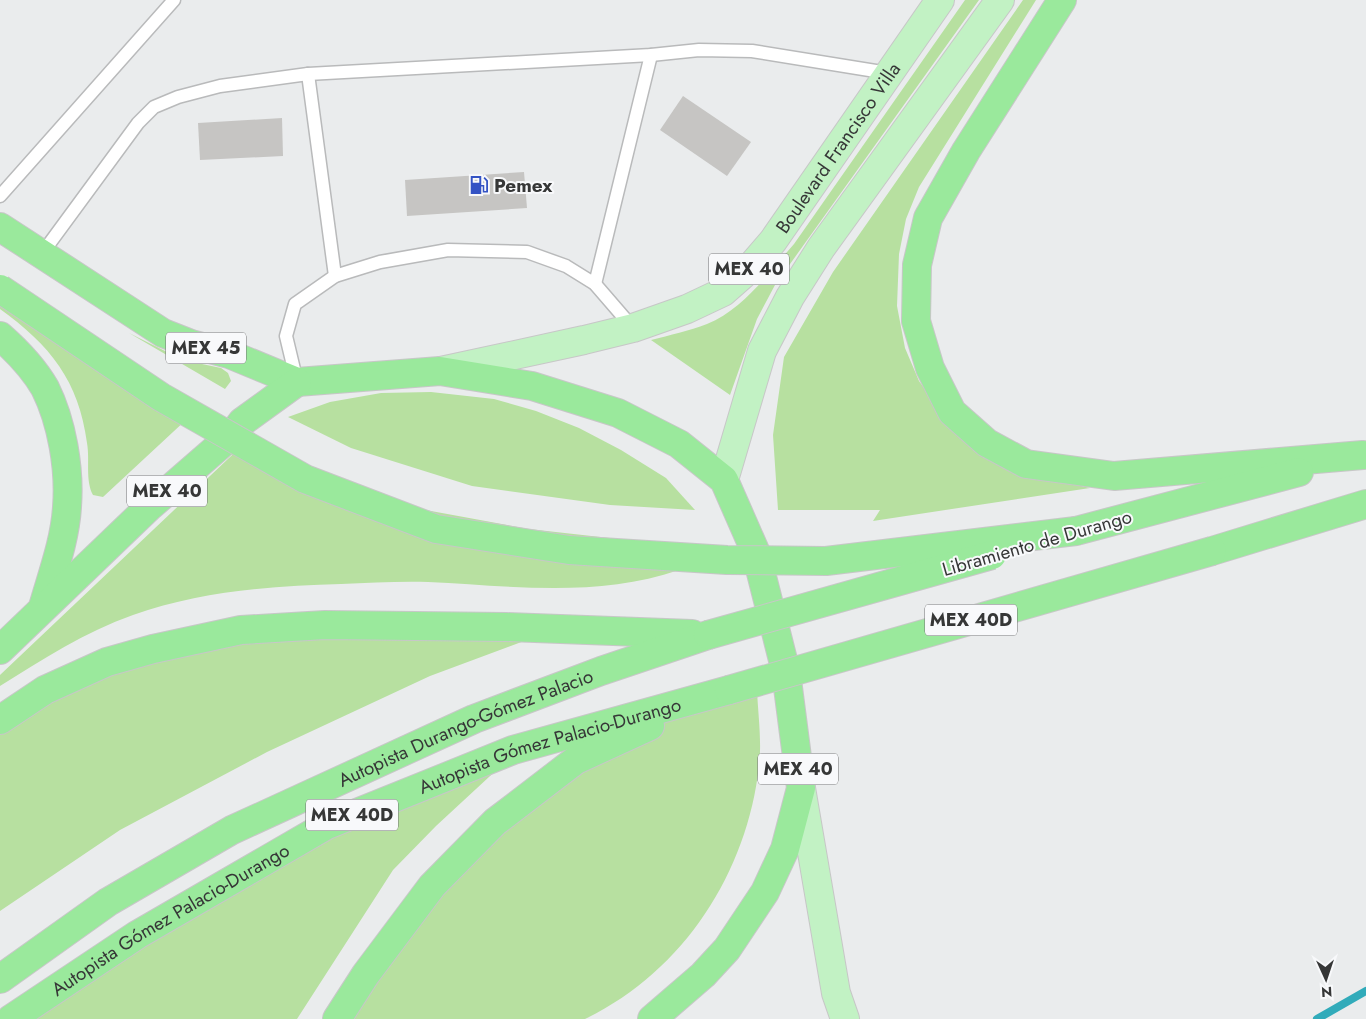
<svg xmlns="http://www.w3.org/2000/svg" width="1366" height="1019" viewBox="0 0 1366 1019" font-family="Jost,sans-serif">
<rect width="100%" height="100%" fill="#eaeced"/>
<!-- green -->
<g fill="#b7e0a0">
<path d="M965,0H979L775,285L757,319L730,395L651,340C670,335 689,331 707,324C744,309 768,273 794,244Z"/>
<polygon points="1023,0 1036,0 919,187 906,219 899,254 897,306 905,348 919,381 937,406 1053,479 1090,488 873,521 880,510 778,510 773,435 784,357 833,272"/>
<path d="M0,304L76,357L187,419L103,497L93,495C85,480 90,460 87,443C79,381 50,345 0,309Z"/>
<polygon points="129,333 183,360 221,368 228,373 231,381 225,389"/>
<polygon points="431,392 494,399 536,411 579,428 621,450 666,478 695,510 610,505 472,486 351,448 288,417 330,402 381,393"/>
<path d="M249,439L393,504L529,529L654,543L679,570C598,598 512,586 428,582C399,581 370,583 341,584C271,586 200,591 133,615C85,632 43,659 0,686V675Z"/>
<polygon points="559,628 430,676 267,752 120,830 0,911 0,729 90,677 205,638"/>
<path d="M757,690C758,714 762,742 759,766C747,873 683,972 585,1019H347L430,900L502,823L639,732L695,708Z"/>
<polygon points="529,740 436,826 393,870 297,1019 37,1019 79,988 240,883"/>
</g>
<g fill="none" stroke-linecap="round" stroke-linejoin="round">
<!-- stream -->
<polyline stroke="#31abba" stroke-width="8" points="1317,1019 1366,991"/>
</g>
<!-- building -->
<g fill="#c6c5c3">
<polygon points="683,96 751,142 727,176 660,130"/>
<polygon points="282,118 283,156 200,160 198,123"/>
<polygon points="524,172 527,208 407,216 405,180"/>
</g>
<g fill="none" stroke-linecap="round" stroke-linejoin="round">
<!-- lane casing -->
<g stroke="#b9babb" stroke-width="15">
<g id="lane">
<polyline points="308,74 335,276"/>
<polyline points="0,196 174,0"/>
<polyline points="41,255 138,123 154,107 178,97 220,86 308,74 651,55 699,50 752,51 888,73"/>
<polyline points="595,284 651,55"/>
<polyline points="297,382 286,336 295,304 335,276 380,262 448,250 527,252 566,266 595,284 633,328"/>
</g>
</g>
<!-- primary casing -->
<g stroke="#c7c7c7" stroke-width="30">
<g id="primary">
<path id="s1" d="M441,371L584,340L633,328L687,309L723,292L748,270L773,241L940,0"/>
<polyline points="724,480 762,351 790,297 821,248 1000,0"/>
<polyline points="801,788 836,993 845,1019"/>
</g>
</g>
<!-- highway casing -->
<g stroke="#c7c7c7" stroke-width="30">
<g id="highway">
<polyline points="1062,0 966,151 928,218 917,265 916,321 930,368 952,412 987,443 1026,464 1114,476 1363,455"/>
<polyline points="0,227 163,333 191,344 229,354 297,382 440,371 532,386 618,413 679,444 724,480 756,553 786,672 801,788 785,849 765,892 727,949 703,975 652,1019"/>
<path d="M0,336C16,350 34,369 45,388C62,422 70,469 67,507C65,541 52,575 43,607"/>
<polyline points="1076,531 1299,472"/>
<polyline points="1212,551 1366,504"/>
<polyline points="0,650 149,507 233,434 242,422 297,382"/>
<polyline points="0,720 45,690 107,662 153,649 241,630 325,625 506,627 692,634"/>
<path id="s2" d="M0,979L108,902L232,830L474,719L601,671L708,635"/>
<path id="s3" d="M11,1019L137,935L327,825L513,750L729,690"/>
<polyline points="337,1019 366,974 432,886 495,822 576,760 650,726"/>
</g>
</g>
<!-- lane -->
<use href="#lane" stroke="#fff" stroke-width="12"/>
<!-- primary -->
<use href="#primary" stroke="#c2f2c4" stroke-width="28"/>
<!-- highway -->
<use href="#highway" stroke="#9ae99c" stroke-width="28"/>
<!-- highway-bridge casing -->
<g stroke="#c7c7c7" stroke-width="30" stroke-linecap="butt">
<g id="highway-bridge">
<polyline points="0,289 161,397 305,479 436,529 569,550 727,560 826,561 1076,531"/>
<polyline points="708,635 992,555"/>
<polyline points="729,690 1212,551"/>
</g>
</g>
<!-- highway-bridge -->
<use href="#highway-bridge" stroke="#9ae99c" stroke-width="28"/>
</g>
<!-- icons -->
<defs>
<g id="fuel-bare" transform="scale(1.5)"><path d="M-5.5-6h7V0h2V4h1.3V-2.5L3-4.5l.8-.8L6-3V5H2.5V1h-1V6h-7ZM-4.2-4.7v3.2H.2V-4.7Z" fill="#3453c4" stroke="#f8f9fb" stroke-width="2.5" paint-order="stroke"/></g>
</defs>
<g fill-rule="evenodd">
<use href="#fuel-bare" x="479" y="185"/>
</g>
<g text-anchor="middle" dominant-baseline="central" stroke-width="4" stroke-linejoin="round" paint-order="stroke">
<!-- shield labels -->
<g fill="#f8f9fb" stroke="#707172" stroke-width="1">
<rect x="709" y="253.5" width="80" height="31" rx="4"/>
<rect x="166" y="332.5" width="80" height="31" rx="4"/>
<rect x="127" y="475.5" width="80" height="31" rx="4"/>
<rect x="925" y="604.5" width="92" height="31" rx="4"/>
<rect x="758" y="753.5" width="80" height="31" rx="4"/>
<rect x="306" y="799.5" width="92" height="31" rx="4"/>
</g>
<g font-size="18" font-weight="bold" fill="#363737">
<text x="749" y="269">MEX 40</text>
<text x="206" y="348">MEX 45</text>
<text x="167" y="491">MEX 40</text>
<text x="971" y="620">MEX 40D</text>
<text x="798" y="769">MEX 40</text>
<text x="352" y="815">MEX 40D</text>
</g>
<!-- street labels -->
<g font-size="19" fill="#363737" stroke="#f8f9fb">
<text stroke="none"><textPath href="#s1" startOffset="479">Boulevard Francisco Villa</textPath></text>
<text transform="translate(1037 543) rotate(-16)">Libramiento de Durango</text>
<text stroke="none"><textPath href="#s2" startOffset="531">Autopista Durango-Gómez Palacio</textPath></text>
<text stroke="none"><textPath href="#s3" startOffset="608">Autopista Gómez Palacio-Durango</textPath></text>
<text stroke="none"><textPath href="#s3" startOffset="188">Autopista Gómez Palacio-Durango</textPath></text>
</g>
<!-- poi labels -->
<g font-size="19" font-weight="bold" fill="#363737" stroke="#f8f9fb" text-anchor="start">
<text x="494" y="185">Pemex</text>
</g>
</g>
<!-- north arrow -->
<g transform="translate(1326 979) rotate(177)" stroke="#f8f9fb" stroke-width="4" paint-order="stroke">
<path d="M0-4L9 19L0 12L-9 19Z" fill="#363737"/>
<text y="-8" font-size="14" font-weight="bold" text-anchor="middle" fill="#363737">N</text>
</g>
</svg>
